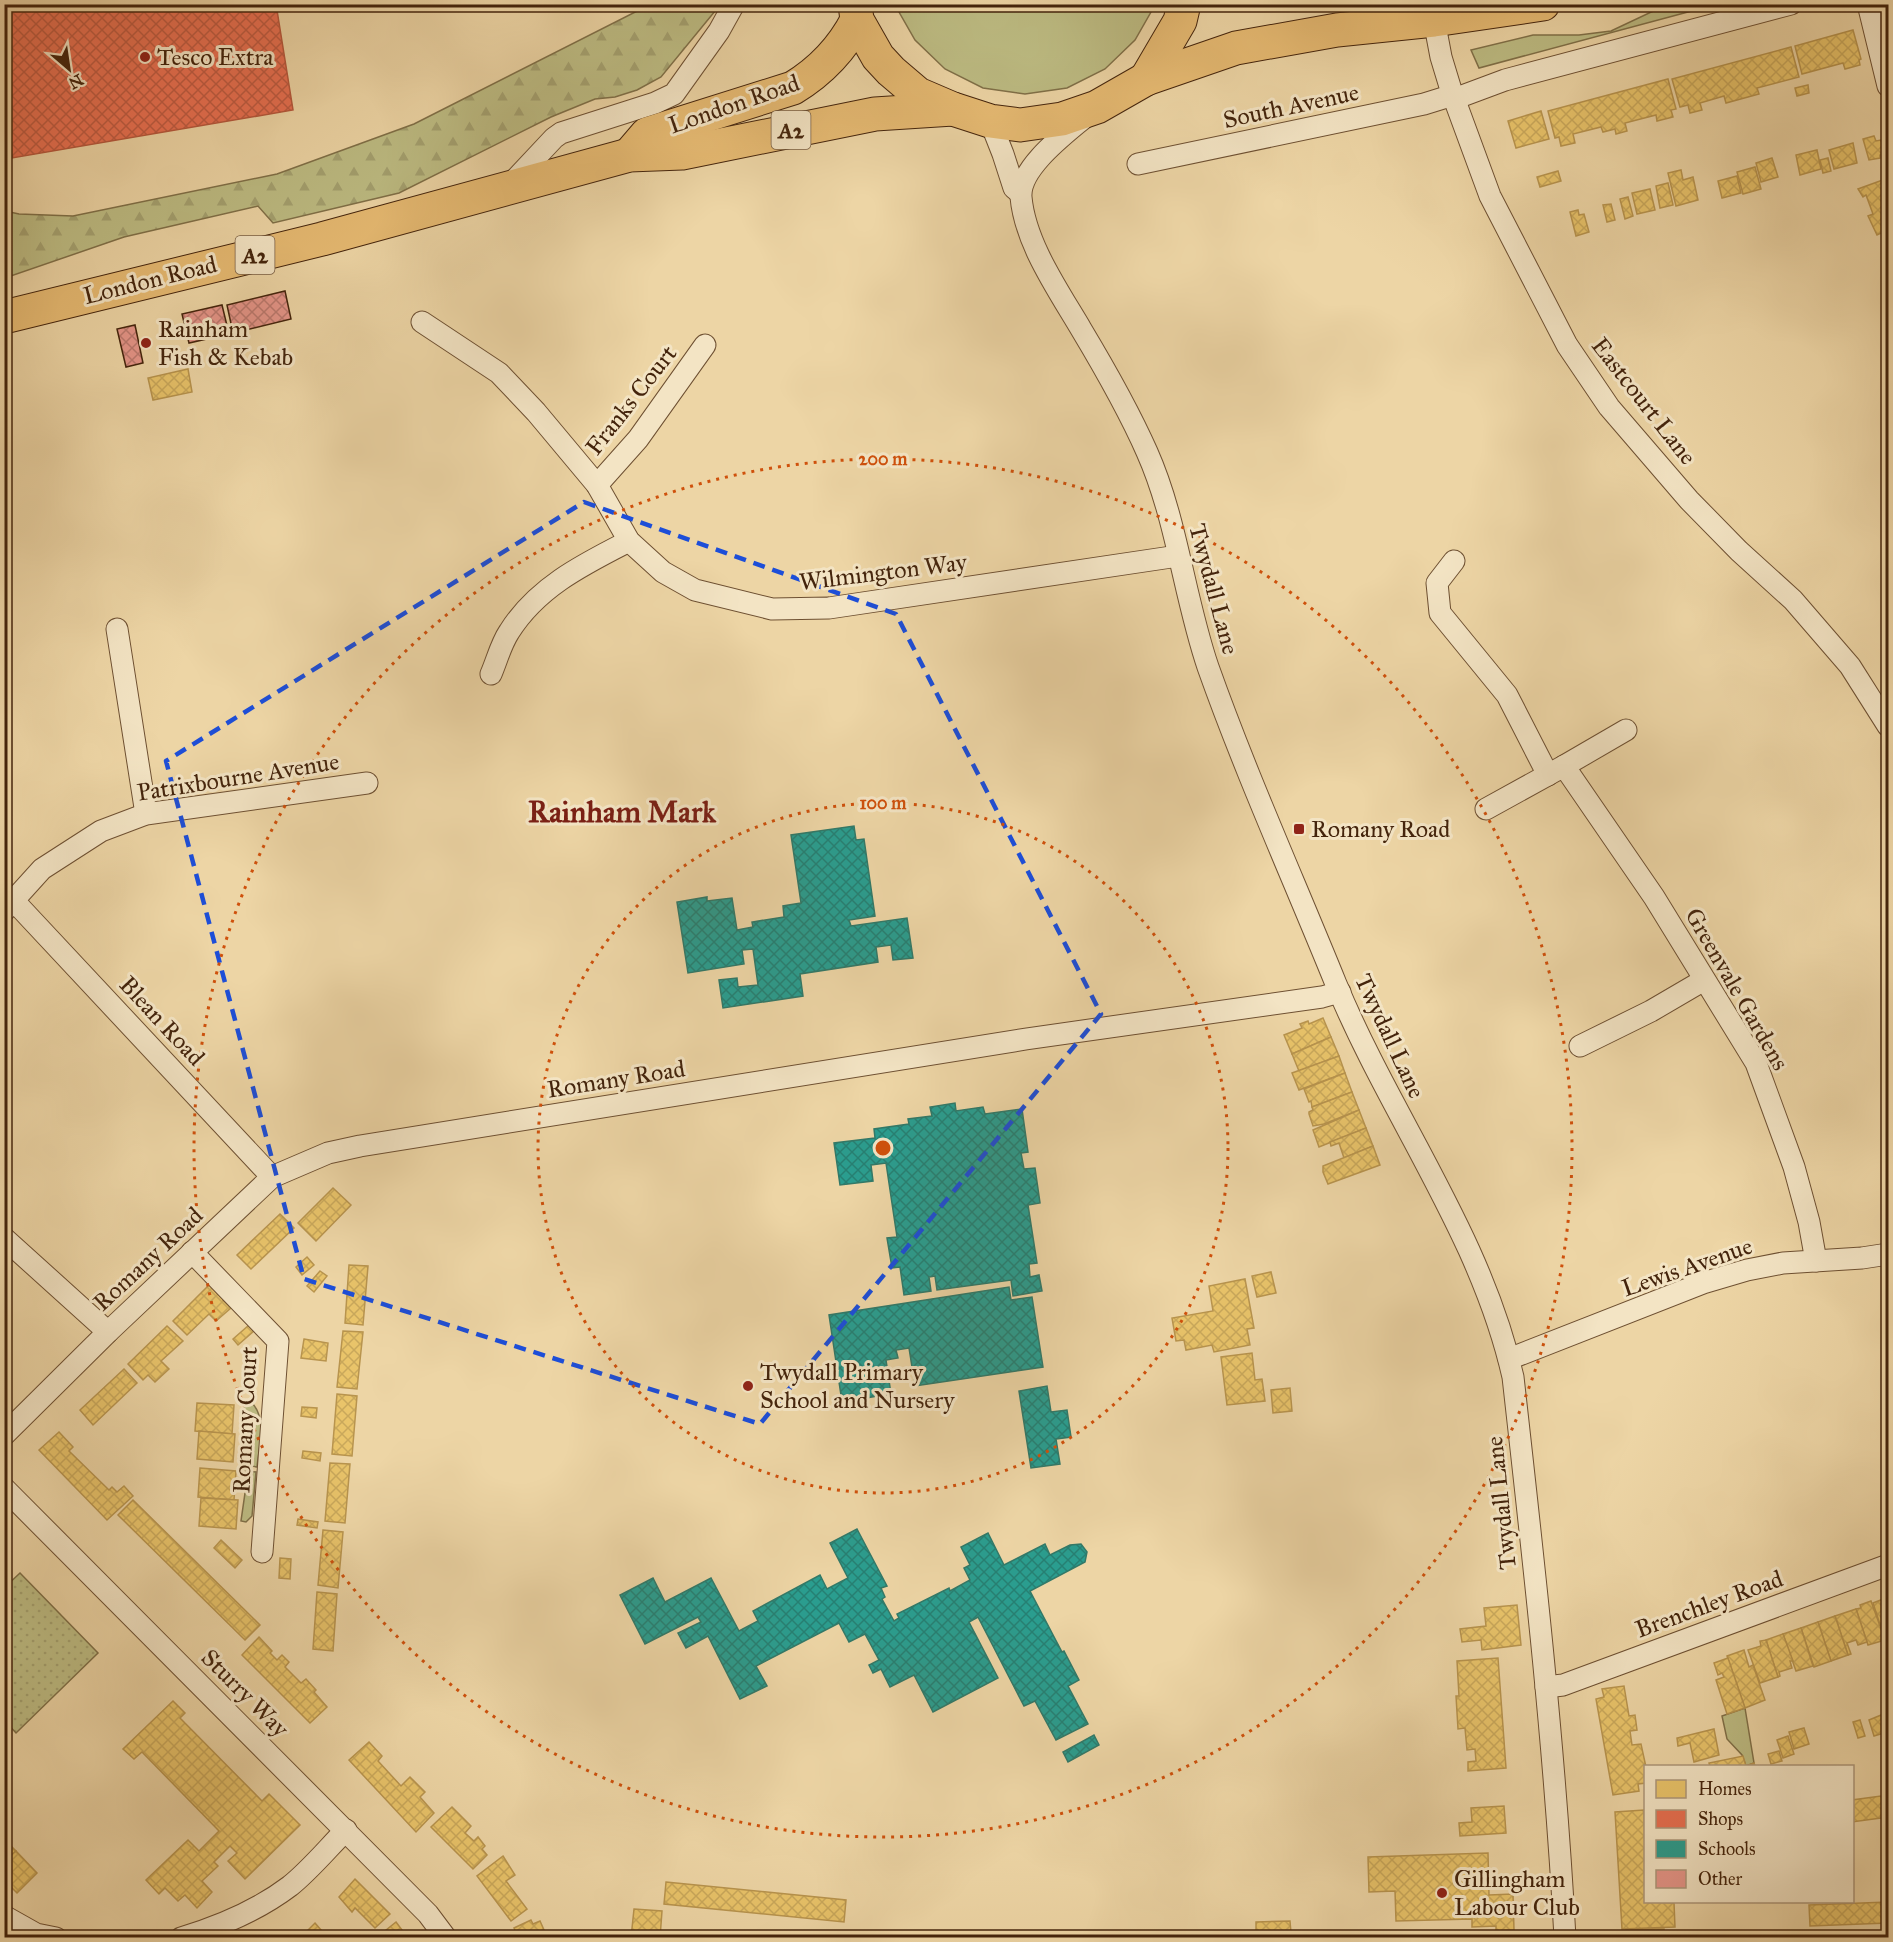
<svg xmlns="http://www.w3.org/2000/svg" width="1893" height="1942" viewBox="0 0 1893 1942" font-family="'IM FELL Great Primer',serif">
<defs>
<pattern id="forest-firs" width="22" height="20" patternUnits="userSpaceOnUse" patternTransform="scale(1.5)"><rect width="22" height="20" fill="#bdbc83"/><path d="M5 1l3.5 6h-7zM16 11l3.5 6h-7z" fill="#a4a170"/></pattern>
<pattern id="park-dots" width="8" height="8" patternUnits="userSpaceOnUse" patternTransform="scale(1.5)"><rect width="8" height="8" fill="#bdbc83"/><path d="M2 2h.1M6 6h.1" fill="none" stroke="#a4a170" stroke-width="1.8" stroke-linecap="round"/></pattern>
<pattern id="homes-cross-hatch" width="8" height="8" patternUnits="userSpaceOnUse" patternTransform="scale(1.5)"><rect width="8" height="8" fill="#e9c46a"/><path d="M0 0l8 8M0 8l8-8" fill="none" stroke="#c9a85b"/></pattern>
<pattern id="shops-cross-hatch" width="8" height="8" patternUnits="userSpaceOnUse" patternTransform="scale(1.5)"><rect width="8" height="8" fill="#e76f51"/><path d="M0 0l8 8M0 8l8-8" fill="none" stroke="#bd5b42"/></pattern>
<pattern id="schools-cross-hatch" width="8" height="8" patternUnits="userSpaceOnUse" patternTransform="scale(1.5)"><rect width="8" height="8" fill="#2a9d8f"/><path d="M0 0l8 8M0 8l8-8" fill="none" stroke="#268073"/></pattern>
<pattern id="building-cross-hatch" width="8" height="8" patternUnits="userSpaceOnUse" patternTransform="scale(1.5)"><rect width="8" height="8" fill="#e59589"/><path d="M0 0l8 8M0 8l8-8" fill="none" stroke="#bb796e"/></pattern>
</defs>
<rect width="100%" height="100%" fill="#edd5a5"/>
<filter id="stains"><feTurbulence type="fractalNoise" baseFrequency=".00333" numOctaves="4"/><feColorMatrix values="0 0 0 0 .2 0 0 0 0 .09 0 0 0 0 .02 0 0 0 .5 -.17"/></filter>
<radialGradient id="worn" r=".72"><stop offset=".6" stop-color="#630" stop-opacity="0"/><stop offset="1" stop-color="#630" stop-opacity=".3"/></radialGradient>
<!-- green -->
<g fill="#bdbc83" stroke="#807048" stroke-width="1.5">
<polygon points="895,5 1155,5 1135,40 1105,69 1067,88 1025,94 983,88 945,69 915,40"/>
<polygon points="1666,5 1714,5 1479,68 1471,50 1533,35 1579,35 1611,31"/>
<path d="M244,1404H253C267,1421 259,1446 257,1467L241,1464Z"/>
<polygon points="245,1471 256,1472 252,1516 246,1522 241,1521 246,1486 244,1481"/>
<polygon points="1745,1708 1754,1763 1746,1766 1742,1755 1727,1739 1722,1716"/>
</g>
<!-- forest -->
<polygon fill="url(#forest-firs)" stroke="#807048" stroke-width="1.5" points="649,5 720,5 661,77 637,90 615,97 595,99 551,117 399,193 273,223 258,206 124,237 5,278 5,211 19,214 73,216 277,174 414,124"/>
<!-- park -->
<polygon fill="url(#park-dots)" stroke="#807048" stroke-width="1.5" points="20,1573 98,1653 16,1733 5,1721 4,1588"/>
<!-- homes -->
<g fill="url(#homes-cross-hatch)" stroke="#b8944e" stroke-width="1.5">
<polygon points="1853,30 1861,59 1859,60 1860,65 1845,69 1843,63 1802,74 1795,46"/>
<polygon points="1791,47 1799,77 1757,88 1759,94 1726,103 1724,96 1700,103 1702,110 1690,113 1688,105 1680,107 1672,79"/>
<polygon points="1668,79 1676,109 1671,110 1673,117 1657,121 1656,115 1625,123 1627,131 1616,134 1615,129 1603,132 1601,127 1573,134 1575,143 1561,146 1559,137 1555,138 1548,111"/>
<polygon points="1808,85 1809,93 1797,96 1795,88"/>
<polygon points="1541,111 1549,139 1516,148 1508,121"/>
<polygon points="1874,136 1876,141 1881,140 1885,154 1880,155 1880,158 1869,160 1863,139"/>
<polygon points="1853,143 1857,163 1834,169 1829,150"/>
<polygon points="1817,150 1821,169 1800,175 1796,155"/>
<polygon points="1772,158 1778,177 1761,182 1756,163"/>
<polygon points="1828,158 1831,171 1823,173 1820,160"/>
<polygon points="1755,167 1761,189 1743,194 1737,172"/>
<polygon points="1681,170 1683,180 1693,177 1698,200 1676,206 1668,173"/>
<polygon points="1558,171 1561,181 1540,187 1537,177"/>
<polygon points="1737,176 1741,193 1722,198 1718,181"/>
<polygon points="1888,178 1888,259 1883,248 1887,245 1881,233 1877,235 1868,216 1873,214 1866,195 1863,197 1858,189"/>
<polygon points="1668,183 1673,205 1660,208 1656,186"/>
<polygon points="1650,189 1655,210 1637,214 1632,193"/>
<polygon points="1628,197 1633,216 1625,219 1620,199"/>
<polygon points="1611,204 1615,220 1607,222 1603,205"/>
<polygon points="1578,210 1579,215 1584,214 1589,232 1576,236 1570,212"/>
<polygon points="188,369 192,392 153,400 148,378"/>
<polygon points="1323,1018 1331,1037 1292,1054 1284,1035 1302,1028 1300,1024 1308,1021 1309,1024"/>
<polygon points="1331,1037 1339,1056 1299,1071 1292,1054"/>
<polygon points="1339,1056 1345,1073 1299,1090 1292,1073"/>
<polygon points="1345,1073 1352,1092 1312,1107 1311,1101 1309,1102 1304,1089"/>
<polygon points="1352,1092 1359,1110 1324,1124 1313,1126 1309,1114 1309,1112 1313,1110 1312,1107"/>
<polygon points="1359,1110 1366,1128 1319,1147 1313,1130"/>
<polygon points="1366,1128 1373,1146 1344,1158 1339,1143 1331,1146 1330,1142"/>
<polygon points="1373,1146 1380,1165 1328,1184 1323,1172 1323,1166"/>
<polygon points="333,1188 351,1205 316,1241 298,1223"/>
<polygon points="280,1214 294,1228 251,1269 237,1255"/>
<polygon points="307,1257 314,1265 302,1275 296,1267"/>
<polygon points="349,1265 368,1266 363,1325 345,1323"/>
<polygon points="320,1271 327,1276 314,1292 307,1286"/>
<polygon points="1271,1272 1276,1293 1257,1297 1252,1276"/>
<polygon points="215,1279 230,1293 223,1300 231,1308 216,1321 209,1314 187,1335 173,1321"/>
<polygon points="1245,1279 1254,1328 1247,1329 1250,1345 1214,1352 1212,1345 1186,1350 1184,1340 1176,1341 1172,1318 1213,1311 1209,1286"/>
<polygon points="249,1325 254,1331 238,1345 233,1339"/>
<polygon points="167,1326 183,1341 161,1361 169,1369 155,1382 148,1375 143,1380 128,1364"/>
<polygon points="343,1331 363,1332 357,1389 337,1387"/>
<polygon points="304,1339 328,1343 326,1361 301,1358"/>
<polygon points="1252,1353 1255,1380 1262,1379 1265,1401 1227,1405 1221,1357"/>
<polygon points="124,1369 137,1383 93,1425 80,1410"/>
<polygon points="1290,1388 1292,1411 1273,1413 1271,1390"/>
<polygon points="337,1394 357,1396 352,1456 332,1454"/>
<polygon points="197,1403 234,1405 232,1434 195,1431"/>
<polygon points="302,1407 317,1408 316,1418 301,1416"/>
<polygon points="199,1431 235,1434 233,1462 197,1459"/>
<polygon points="59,1432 73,1447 69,1451 109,1490 112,1487 117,1492 124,1486 133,1496 107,1520 39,1450"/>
<polygon points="303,1451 321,1453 320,1461 302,1458"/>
<polygon points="330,1463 350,1464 345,1523 325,1521"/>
<polygon points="200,1468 236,1471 234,1500 198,1497"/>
<polygon points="201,1498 238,1500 236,1529 199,1526"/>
<polygon points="133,1500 260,1625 245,1640 118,1515"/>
<polygon points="298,1519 318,1522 317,1528 297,1525"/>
<polygon points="323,1530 343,1532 338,1588 318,1585"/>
<polygon points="221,1540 242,1560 235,1568 214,1548"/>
<polygon points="280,1558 291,1559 290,1579 279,1578"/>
<polygon points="317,1592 337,1594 333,1651 313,1649"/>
<polygon points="1888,1597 1888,1638 1885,1640 1873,1603"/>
<polygon points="1871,1601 1885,1640 1868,1645 1856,1609 1861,1608 1860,1605"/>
<polygon points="1517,1605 1521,1645 1482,1650 1481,1640 1462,1642 1460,1629 1486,1626 1484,1608"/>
<polygon points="1856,1609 1867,1642 1858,1645 1856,1640 1847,1643 1851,1654 1848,1655 1835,1616"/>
<polygon points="1835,1616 1848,1655 1831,1661 1818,1622"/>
<polygon points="1818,1622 1831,1661 1814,1667 1801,1628"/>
<polygon points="1801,1628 1813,1666 1796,1671 1783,1634"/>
<polygon points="1783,1634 1793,1661 1790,1661 1792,1668 1779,1672 1780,1676 1778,1677 1766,1640"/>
<polygon points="259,1637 272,1651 270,1653 277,1660 282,1655 289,1662 285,1667 301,1683 306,1679 316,1690 314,1692 327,1707 310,1723 242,1655"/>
<polygon points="1766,1640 1778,1677 1760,1683 1748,1650 1761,1646 1760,1641"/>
<polygon points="1744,1650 1749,1667 1753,1665 1765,1700 1745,1708 1727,1656"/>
<polygon points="1498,1658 1506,1768 1468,1771 1468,1762 1476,1761 1475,1749 1467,1750 1465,1728 1458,1729 1456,1696 1459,1696 1457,1661"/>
<polygon points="1728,1658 1745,1708 1727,1714 1716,1680 1724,1677 1722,1673 1718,1675 1714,1663"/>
<polygon points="1624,1686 1629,1716 1635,1715 1637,1730 1630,1731 1632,1745 1641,1744 1646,1767 1646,1783 1638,1784 1639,1791 1613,1795 1596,1699 1604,1697 1602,1689"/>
<polygon points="173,1701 185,1713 180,1718 262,1801 269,1794 300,1825 245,1879 228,1861 237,1853 230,1846 214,1862 218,1866 202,1881 212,1892 197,1908 185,1895 178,1901 165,1888 159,1894 146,1880 188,1840 199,1851 219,1831 142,1752 134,1759 123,1749"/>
<polygon points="1881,1715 1887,1732 1874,1736 1869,1720"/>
<polygon points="1860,1720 1865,1736 1858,1738 1853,1722"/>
<polygon points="1804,1728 1809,1744 1794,1749 1789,1732"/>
<polygon points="1714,1729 1719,1755 1694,1762 1690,1743 1678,1746 1677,1738"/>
<polygon points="1788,1736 1794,1754 1783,1758 1777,1740"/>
<polygon points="369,1742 382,1756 378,1761 401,1786 410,1777 425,1792 420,1797 434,1813 416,1832 349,1760"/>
<polygon points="1779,1751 1782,1761 1771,1764 1768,1754"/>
<polygon points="1743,1756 1746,1766 1754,1763 1755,1766 1710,1766 1709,1763"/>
<polygon points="1888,1795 1888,1817 1852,1822 1852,1800"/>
<polygon points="1504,1806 1506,1833 1460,1836 1459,1823 1472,1822 1471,1808"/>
<polygon points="452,1807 471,1826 465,1833 474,1841 478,1837 485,1846 482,1849 487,1855 473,1869 431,1827"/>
<polygon points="1644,1810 1646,1902 1674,1903 1675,1927 1622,1929 1615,1812"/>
<polygon points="4,1839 16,1851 4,1862"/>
<polygon points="16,1851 37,1873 17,1893 4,1880 4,1862"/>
<polygon points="1488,1853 1489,1895 1513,1894 1514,1930 1496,1931 1496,1926 1472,1927 1472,1919 1396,1921 1395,1891 1369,1892 1368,1857"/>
<polygon points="503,1856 515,1875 506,1881 527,1909 511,1921 477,1876"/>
<polygon points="355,1879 390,1914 375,1928 355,1908 352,1912 339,1897"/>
<polygon points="666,1882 846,1900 844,1922 664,1904"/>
<polygon points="1888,1902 1888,1923 1810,1926 1809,1905"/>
<polygon points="634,1909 662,1911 660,1938 631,1938"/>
<polygon points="531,1920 533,1924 540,1921 544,1930 539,1933 541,1938 518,1938 514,1928"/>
<polygon points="1290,1921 1291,1933 1301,1932 1301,1938 1256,1938 1256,1922"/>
<polygon points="396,1922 408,1938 382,1938 380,1935"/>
<polygon points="315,1923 328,1938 307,1938 304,1934"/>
<polygon points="1652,1929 1652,1938 1626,1938 1626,1930"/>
<polygon points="1653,1929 1664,1929 1664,1935 1653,1936"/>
</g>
<!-- shops -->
<polygon fill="url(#shops-cross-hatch)" stroke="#b6583c" stroke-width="1.5" points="4,4 276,4 293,110 12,158 4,112"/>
<!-- schools -->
<g fill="url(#schools-cross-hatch)" stroke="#327968" stroke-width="1.5">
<polygon points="854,826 856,840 864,839 875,916 849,920 851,926 907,918 913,958 893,960 891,945 876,947 878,962 800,974 803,996 723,1008 719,980 737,978 738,987 758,985 753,949 742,950 744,964 688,973 677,902 707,897 707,901 732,898 737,930 753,927 752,922 784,917 783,906 801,903 791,835"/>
<polygon points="955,1103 956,1111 983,1107 985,1114 1022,1109 1028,1152 1021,1153 1024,1169 1035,1168 1040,1203 1028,1205 1037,1263 1029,1264 1030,1277 1039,1275 1042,1291 1013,1296 1011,1280 937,1290 935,1276 929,1277 931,1291 904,1295 900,1267 892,1268 887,1238 897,1237 886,1163 871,1165 873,1181 840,1185 834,1143 875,1138 874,1129 909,1124 908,1119 932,1116 930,1107"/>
<polygon points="1009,1287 1011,1300 1032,1297 1043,1367 915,1386 909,1348 896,1350 898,1358 886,1360 891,1394 842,1402 829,1315"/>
<polygon points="1047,1386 1051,1412 1067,1410 1071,1437 1056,1439 1060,1464 1031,1468 1019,1391"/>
<polygon points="857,1529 887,1586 881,1588 885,1597 882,1599 894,1621 899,1618 897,1614 949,1588 950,1591 970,1580 964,1568 970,1565 961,1547 988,1533 1004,1565 1045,1544 1050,1555 1070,1545 1081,1544 1087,1552 1085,1562 1030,1591 1062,1652 1064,1651 1079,1680 1068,1686 1088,1724 1056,1740 1035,1701 1024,1706 978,1617 969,1622 998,1678 933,1712 914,1675 890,1687 881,1669 873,1673 869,1665 879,1660 865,1634 849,1642 839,1623 756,1666 767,1686 740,1699 708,1636 686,1648 678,1633 701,1622 698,1617 645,1644 620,1595 653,1578 665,1602 711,1578 739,1631 758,1621 753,1611 820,1575 827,1589 848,1578 830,1543"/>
<polygon points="1094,1735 1099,1745 1068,1762 1063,1752"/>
</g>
<!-- building -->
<g fill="url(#building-cross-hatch)" stroke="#44240c" stroke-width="1.5">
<polygon points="285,291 291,319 233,333 227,305"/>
<polygon points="222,305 229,334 189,343 182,314"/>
<polygon points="135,325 143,363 126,367 117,329"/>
</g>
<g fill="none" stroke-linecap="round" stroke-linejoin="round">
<!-- minor casing -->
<g stroke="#6e5032" stroke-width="23">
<g id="minor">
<polyline points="1868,4 1888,86"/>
<polyline points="1434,20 1441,57 1451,90 1490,196 1567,345 1609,407 1689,500 1739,551 1793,600 1850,666 1888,726"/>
<polyline points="1454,99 1505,80 1791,4"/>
<path d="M1085,117C1065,134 1019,168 1021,197C1025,243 1058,290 1081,329C1105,369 1128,409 1147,452C1177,519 1184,597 1208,667C1246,774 1293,878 1336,984C1391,1117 1481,1235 1513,1377C1534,1564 1555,1750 1565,1938"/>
<polyline points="990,121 1003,154 1014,188 1020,193"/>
<polyline points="1138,164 1424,104 1453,95"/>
<polyline points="509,186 554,138 561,133 655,103 674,94 719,31 734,4"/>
<polyline points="422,322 499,373 536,412 597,485 629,541 663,572 695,590 772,609 829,608 1178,556"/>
<polyline points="597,485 638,439 705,345"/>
<polyline points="1454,561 1437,583 1440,613 1507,695 1548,775"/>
<polyline points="117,629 146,814"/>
<path d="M491,674C497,660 501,644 509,632C537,587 584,564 629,541"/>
<polyline points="1564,766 1626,730"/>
<polyline points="1486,809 1564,766 1654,897 1756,1063 1794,1167 1809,1222 1816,1261"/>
<polyline points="14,901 272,1177"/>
<polyline points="4,911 42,869 101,831 146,814 367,783"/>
<polyline points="1580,1046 1651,1011 1704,980"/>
<polyline points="4,1238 108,1332"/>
<polyline points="192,1252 278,1341 262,1552"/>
<polyline points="1509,1359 1703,1283 1747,1270 1783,1263 1862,1258 1888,1254"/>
<polyline points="4,1435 108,1332 272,1177 328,1153 360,1146 1026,1039 1322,997 1340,992"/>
<polyline points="4,1488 428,1914 446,1938"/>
<polyline points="1546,1687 1563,1685 1888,1565"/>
<polyline points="4,1916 36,1934 56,1938"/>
<path d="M181,1938C221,1926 257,1911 290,1886C310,1870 328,1848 346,1830"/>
</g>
</g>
<!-- primary casing -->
<g stroke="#44240c" stroke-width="35">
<g id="primary">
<polyline points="855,4 857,20 878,57 891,71 918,94 953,109 990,121 1020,125 1062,119 1097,107 1146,79 1236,48 1337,30 1434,20 1543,4"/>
<polyline points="1146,79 1180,21 1184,4"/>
<path d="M629,155L647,134L793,88C821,71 842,49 857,20"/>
<polyline points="4,317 322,239 629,155 682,153 875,114 953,109"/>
</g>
</g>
<!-- minor -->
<use href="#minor" stroke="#f3e4c4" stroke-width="21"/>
<!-- primary -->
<use href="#primary" stroke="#e6ba72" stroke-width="33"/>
</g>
<!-- marked area -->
<path fill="none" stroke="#1d4ed8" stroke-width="4.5" stroke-dasharray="12 8" stroke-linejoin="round" d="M584,502L896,614L1101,1014L760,1424L304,1279L166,761Z"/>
<!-- distance rings -->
<g fill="none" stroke="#cf510c" stroke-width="3" stroke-dasharray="3 6">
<circle cx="883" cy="1148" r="345"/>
<circle cx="883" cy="1148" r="689"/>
</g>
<!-- markers -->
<g fill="#8f2418" stroke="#f3e4c4" stroke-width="2">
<circle cx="145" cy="57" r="6"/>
<circle cx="146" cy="343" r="6"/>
<rect x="1293" y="823" width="12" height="12" rx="3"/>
<circle cx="748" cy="1386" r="6"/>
<circle cx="1442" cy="1893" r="6"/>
</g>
<g text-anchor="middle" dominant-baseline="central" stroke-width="6" stroke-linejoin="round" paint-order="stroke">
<!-- shield labels -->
<g fill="#f3e4c4" stroke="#785e43" stroke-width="1.5">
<rect x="771.5" y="111" width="39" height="38" rx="4.5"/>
<rect x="235.5" y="236" width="39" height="38" rx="4.5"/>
</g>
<g font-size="22" font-weight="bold" fill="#44240c">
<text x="791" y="130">A2</text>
<text x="255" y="255">A2</text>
</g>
<!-- poi labels -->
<g font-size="24" fill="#44240c" stroke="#f3e4c4" text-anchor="start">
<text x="157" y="57">Tesco Extra</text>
<text x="158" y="329">Rainham<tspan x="158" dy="28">Fish &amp; Kebab</tspan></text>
<text x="1311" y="829">Romany Road</text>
<text x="760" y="1372">Twydall Primary<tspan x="760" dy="28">School and Nursery</tspan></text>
<text x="1454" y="1879">Gillingham<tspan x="1454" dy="28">Labour Club</tspan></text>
</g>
<!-- street labels -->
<g font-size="24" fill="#44240c" stroke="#f3e4c4">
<text transform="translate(734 104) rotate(-19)">London Road</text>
<text transform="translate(1291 106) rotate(-12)">South Avenue</text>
<text transform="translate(150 280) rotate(-14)">London Road</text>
<text transform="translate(631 400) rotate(-52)">Franks Court</text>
<text transform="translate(1644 401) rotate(52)">Eastcourt Lane</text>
<text transform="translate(883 572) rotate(-7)">Wilmington Way</text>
<text transform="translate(1214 589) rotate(75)">Twydall Lane</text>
<text transform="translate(238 777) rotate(-9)">Patrixbourne Avenue</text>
<text transform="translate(1737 989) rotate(60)">Greenvale Gardens</text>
<text transform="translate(162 1021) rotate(47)">Blean Road</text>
<text transform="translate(1390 1036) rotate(65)">Twydall Lane</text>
<text transform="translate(616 1079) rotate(-9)">Romany Road</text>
<text transform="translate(148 1259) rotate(-43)">Romany Road</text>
<text transform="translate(1687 1267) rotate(-19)">Lewis Avenue</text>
<text transform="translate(245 1420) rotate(-87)">Romany Court</text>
<text transform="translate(1501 1503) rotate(-96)">Twydall Lane</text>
<text transform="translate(1709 1604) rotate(-20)">Brenchley Road</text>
<text transform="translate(245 1693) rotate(45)">Sturry Way</text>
</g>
<!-- district labels -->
<g font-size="30" font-weight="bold" fill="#7a1f14" stroke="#f3e4c4">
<text x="622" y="812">Rainham Mark</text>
</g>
</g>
<circle cx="883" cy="1148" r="9" fill="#cf510c" stroke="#f3e4c4" stroke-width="3"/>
<g font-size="18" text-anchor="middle" font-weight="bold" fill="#cf510c" stroke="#f3e4c4" stroke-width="6" stroke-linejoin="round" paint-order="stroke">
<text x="883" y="465">200 m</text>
<text x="883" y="809">100 m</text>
</g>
<!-- margin -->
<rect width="1893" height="1942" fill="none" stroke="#edd5a5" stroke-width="24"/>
<rect x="6" y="6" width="1881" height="1930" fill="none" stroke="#44240c" stroke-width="3"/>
<rect x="12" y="12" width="1869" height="1918" fill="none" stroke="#44240c" stroke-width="1.5"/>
<!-- legend -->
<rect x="1644" y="1765" width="210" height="138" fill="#f3e4c4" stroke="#ad977a" stroke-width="1.5"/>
<rect x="1656" y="1780" width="30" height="18" fill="#e9c46a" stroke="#ad977a" stroke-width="1.5"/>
<text x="1698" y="1795" font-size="18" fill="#44240c">Homes</text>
<rect x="1656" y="1810" width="30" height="18" fill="#e76f51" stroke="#ad977a" stroke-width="1.5"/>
<text x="1698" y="1825" font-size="18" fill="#44240c">Shops</text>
<rect x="1656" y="1840" width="30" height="18" fill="#2a9d8f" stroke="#ad977a" stroke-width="1.5"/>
<text x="1698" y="1855" font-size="18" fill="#44240c">Schools</text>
<rect x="1656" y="1870" width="30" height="18" fill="#e59589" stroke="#ad977a" stroke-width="1.5"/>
<text x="1698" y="1885" font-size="18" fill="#44240c">Other</text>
<!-- north arrow -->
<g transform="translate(69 69) rotate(151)" stroke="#f3e4c4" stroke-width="4.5" paint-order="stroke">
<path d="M0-4.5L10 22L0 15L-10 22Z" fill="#44240c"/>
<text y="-9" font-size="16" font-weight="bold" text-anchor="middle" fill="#44240c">N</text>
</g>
<rect width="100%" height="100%" filter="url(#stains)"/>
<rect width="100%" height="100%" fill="url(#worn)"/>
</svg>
